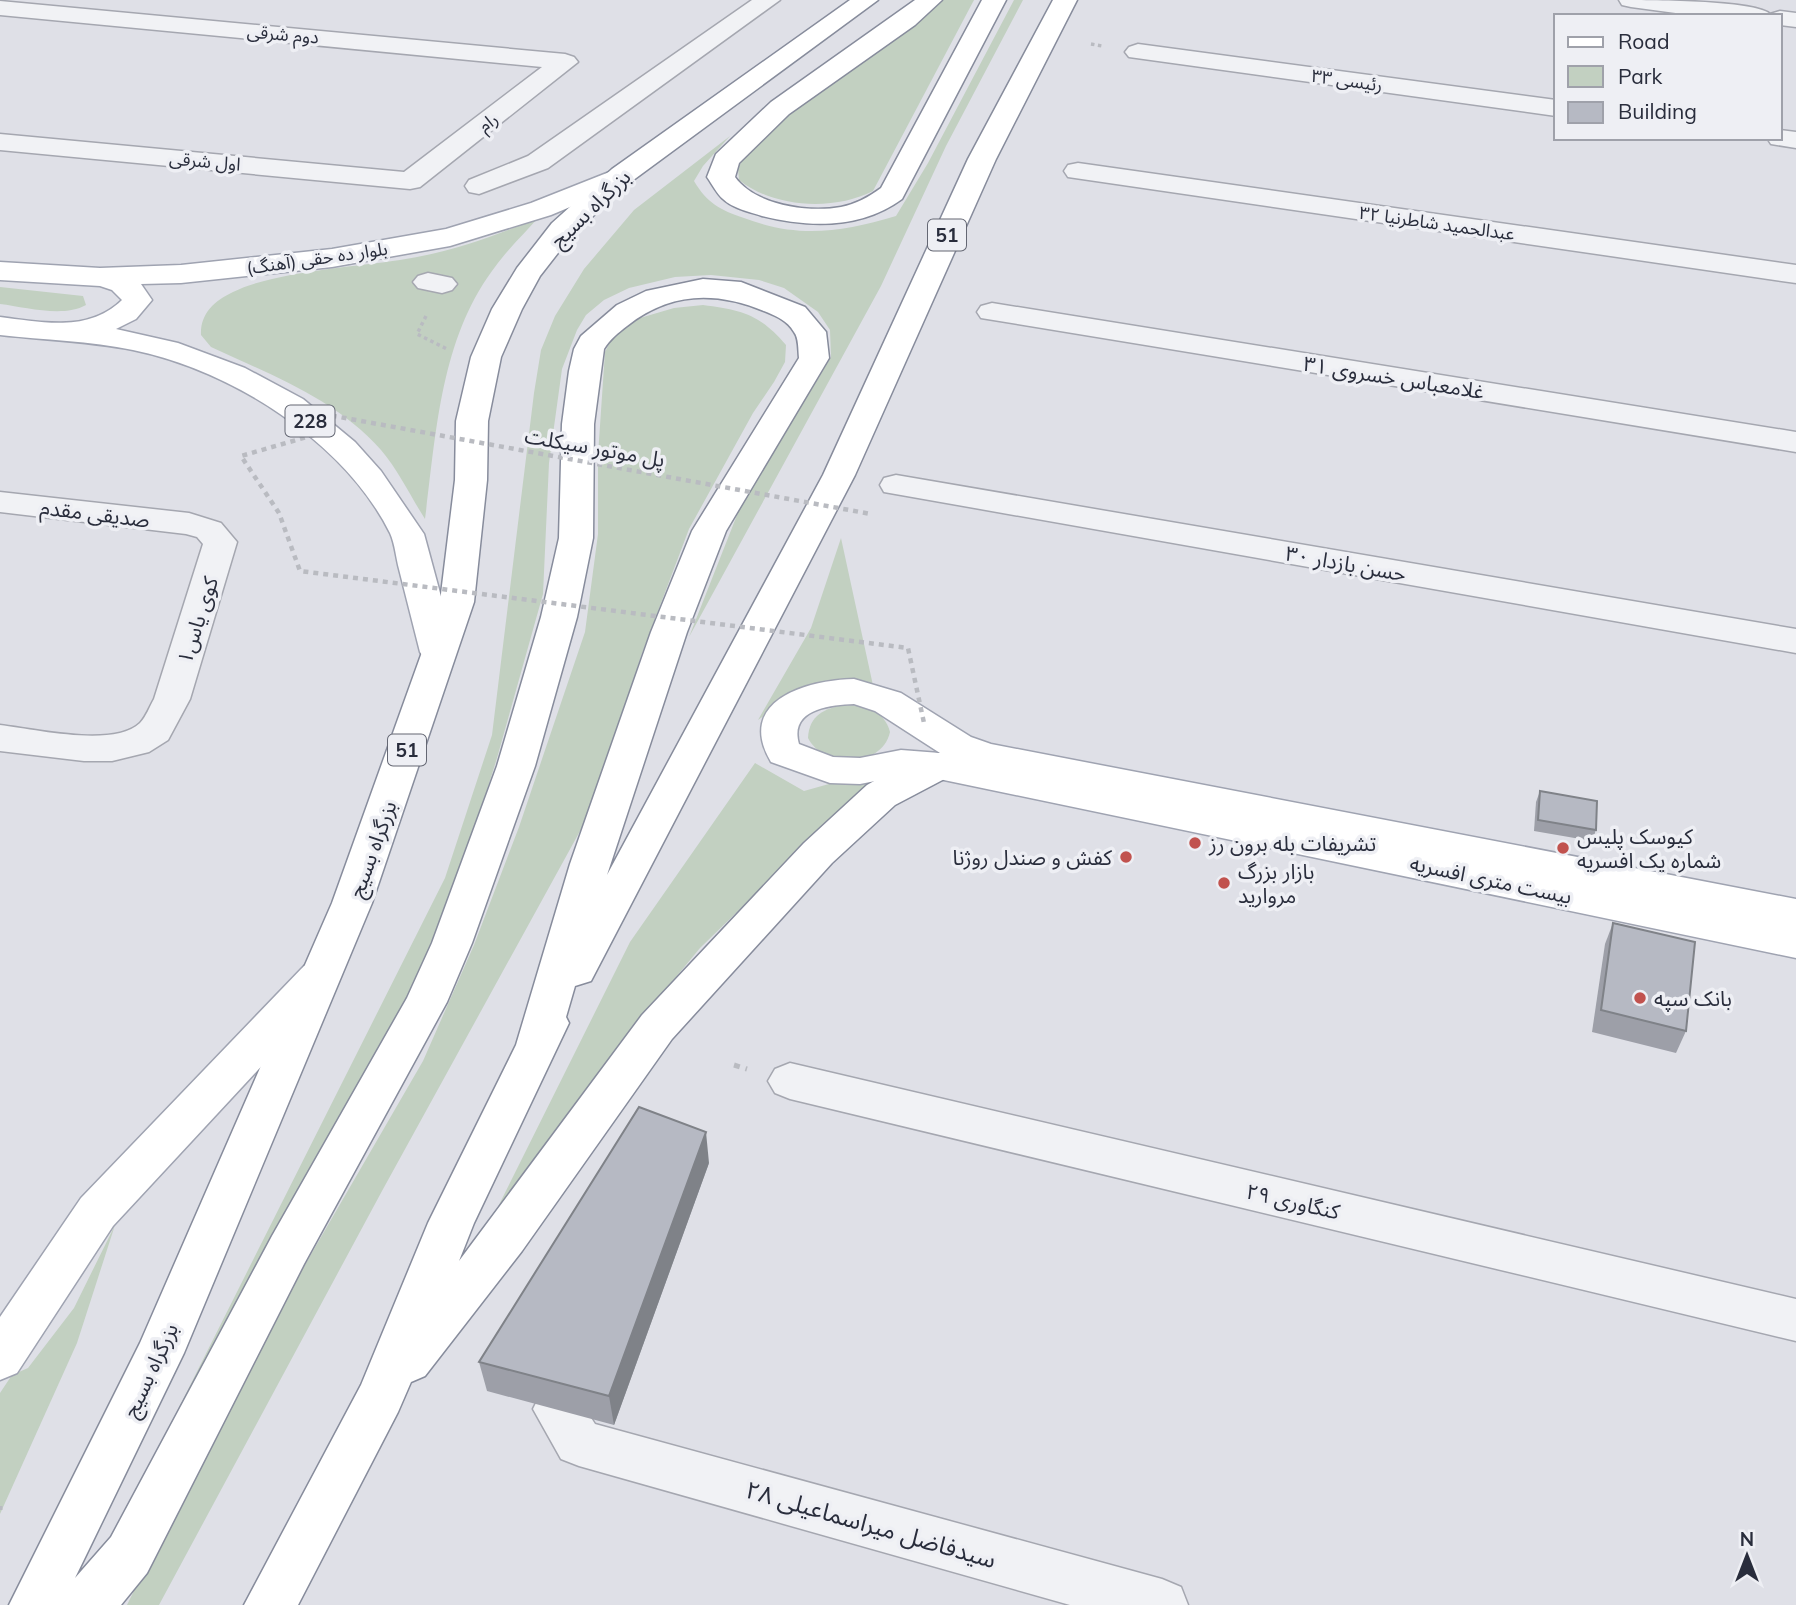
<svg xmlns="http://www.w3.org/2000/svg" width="1796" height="1605" viewBox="0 0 1796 1605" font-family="Mulish,'Noto Sans Arabic',sans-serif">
<rect width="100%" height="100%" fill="#dfe0e7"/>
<!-- green -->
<g fill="#c2d0c1">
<path d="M942,0H974L873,191C834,211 774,208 739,180L738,169L743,158L782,120Z"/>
<path d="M1014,0H1023L946,146L881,286L689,637L739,510L831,357L830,330L818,312L784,288L759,280L711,275L675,277L629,288L604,300L586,315L577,330L562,369L549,463L543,594L497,758L469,848L422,970L144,1477L445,878L492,735L534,393L541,350L555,316L584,269L634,210L730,136L703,166L694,181C707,203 720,210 744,218C799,239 841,232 896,216L928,163Z"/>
<path d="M538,218C523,235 505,252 492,271C440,342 436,435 425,519C411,497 398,470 381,450C336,399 271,375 211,347L201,335C200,314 214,301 233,292C273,272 354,267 400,260C448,253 494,236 538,218Z"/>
<path d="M0,287L83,296L86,305C63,318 25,307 0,304Z"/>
<path d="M703,305C742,310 761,315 786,345L785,362L774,382L753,413L689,529L641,656L596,802L382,1191L159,1605H127L201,1455L277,1313L423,1061L474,945L519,827L585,632L598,534V455L605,352L613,336L640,318L674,308Z"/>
<polygon points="841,538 874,690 780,704 758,720 811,628"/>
<path d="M845,705C866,706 884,710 890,732C882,768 824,769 808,738C809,715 825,708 845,705Z"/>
<polygon points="755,763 804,791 836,782 874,779 700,948 623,1041 483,1237 630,942"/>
<polygon points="115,1225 77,1343 0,1514 0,1393 12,1375 28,1368 74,1308"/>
</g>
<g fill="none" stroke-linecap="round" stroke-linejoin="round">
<!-- minor casing -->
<g stroke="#a5a7b0" stroke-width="3">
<g id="minor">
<polygon points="752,0 780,0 548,168 479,194 469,192 465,186 469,180 528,156"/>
<path d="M1619,0C1645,0 1756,0 1770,14L1780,11L1796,13V27L1780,25V16H1698L1631,7L1622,5Z"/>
<polygon points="0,1 565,54 574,57 578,62 420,187 410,189 0,150 0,134 404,172 542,67 0,15"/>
<polygon points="1138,44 1556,100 1556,116 1129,57 1125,52 1129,47"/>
<polygon points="1780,130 1796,132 1796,148 1771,144 1767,138 1780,138"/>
<polygon points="1078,163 1796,265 1796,283 1068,177 1064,171 1068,165"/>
<polygon points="428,273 452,278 457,284 452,290 442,293 418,288 413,282 418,276"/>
<polygon points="992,303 1796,432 1796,452 981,318 977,312 981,306"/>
<polygon points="896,475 1796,629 1796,653 884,492 880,485 884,478"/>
<path d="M0,492L189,513L221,523L237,542L190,699L168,740L149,752L112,761H84L0,751V725C34,729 114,748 140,723C146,717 150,706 154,699L203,544L197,537L186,534L0,512Z"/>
<polygon points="790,1063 1796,1299 1796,1341 790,1099 775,1093 768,1081 775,1069"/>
<polygon points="558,1386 575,1393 595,1424 1162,1579 1181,1587 1188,1605 1070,1605 579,1466 561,1459 533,1409 541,1393"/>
</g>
</g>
<!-- major casing -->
<g stroke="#9fa3b1" stroke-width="3">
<g id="major">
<path d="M622,167L632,169L636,175L632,181L551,215L450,246L332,267L181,283L141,284L152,300L136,319L116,329L178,343L245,368L303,399L355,442L381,471L424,534L456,652L451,660L438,664L425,660L420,652C413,624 406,597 399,569C396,558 395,544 390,533C344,441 231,370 133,350C90,341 44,340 0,335V317C42,322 88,333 122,300L112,290L100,286L0,280V262L100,268L181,265L332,249L446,229L531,203Z"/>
<path d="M854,679L901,693L971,737L991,744L1796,899V958L939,779L901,776L860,784L830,783L771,762C735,701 806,680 854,679ZM854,704L875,711L940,753L901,750L860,758L833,757L799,744C789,710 828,705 854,704Z"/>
<polygon points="319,961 334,966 340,977 334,988 113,1226 17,1373 0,1380 0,1317 81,1198 304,966"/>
</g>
</g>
<!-- highway casing -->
<g stroke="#878c9c" stroke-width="3">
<g id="highway">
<path d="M850,0H878L632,181L572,235L540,276L522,309L501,357L488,421L487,480L474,602L372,903L184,1353L75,1578L111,1537L272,1236L407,998L432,943L497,766L541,617L559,538L562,424L569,371L574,349L581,336L617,305L646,291L703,279L741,282L805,307L826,332L829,358L726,531L687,632L607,875L823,475L968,159L1053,0H1077L996,159L855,475L591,981L575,986L566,1017L569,1023L474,1223L459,1261L642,1015L804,843L867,785L890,772L939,753L952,757L958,766L952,775L895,805L832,863L672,1039L522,1251L425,1376L411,1382L398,1412L298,1605H244L361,1385L428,1223L516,1045L570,864L651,632L692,531L799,358C798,350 799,338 794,332C787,320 776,316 764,311C715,291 670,292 627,326C618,333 610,339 604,349L594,424L593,538L577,617L535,766L472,943L447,1002L304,1264L147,1573L121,1605H9L140,1343L332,903L440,602L455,480L456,421L471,357L492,309L517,268L552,223L612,169Z"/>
<path d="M915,0H942L915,25L789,114L739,163L735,177C755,205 808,213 841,207C856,204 869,197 881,188L982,0H1006L902,199C861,229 810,228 762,216C750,212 732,208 723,199C717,194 712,184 707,177L716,154L771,102Z"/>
</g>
</g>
<!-- path-far1 -->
<g stroke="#b9bbc1" stroke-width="3.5" stroke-dasharray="3.5 3.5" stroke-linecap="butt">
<polyline points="1091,44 1102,46"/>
<polyline points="426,316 417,334 447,349"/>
</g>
<!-- path -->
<g stroke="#b9bbc1" stroke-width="5" stroke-dasharray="6 6" stroke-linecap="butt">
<polyline points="734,1065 747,1069"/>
<polyline points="0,1506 0,1510"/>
</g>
<!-- minor -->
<use href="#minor" fill="#f1f2f5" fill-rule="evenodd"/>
<!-- major -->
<use href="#major" fill="#fff" fill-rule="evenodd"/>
<!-- highway -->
<use href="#highway" fill="#fff" fill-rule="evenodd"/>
<!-- path-bridge -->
<g stroke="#b9bbc1" stroke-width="4.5" stroke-dasharray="5 5" stroke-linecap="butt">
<polyline points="312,412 871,514"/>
<polyline points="324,432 241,456 279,513 300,571 908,648 924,723"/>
</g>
</g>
<!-- wall -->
<g fill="#9d9fa8">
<polygon points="1540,791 1596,830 1592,841 1534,831 1536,802"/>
<polygon points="1613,923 1686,1031 1676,1053 1592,1032 1605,944"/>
<polygon points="709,1163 614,1425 487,1391 479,1362"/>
</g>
<!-- shaded-wall -->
<polygon fill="#7f8288" points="706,1132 709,1163 614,1425 609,1396"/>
<!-- building -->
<g fill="#b6b9c3" stroke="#7f8288" stroke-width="2">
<polygon points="1540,791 1597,801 1596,830 1538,820"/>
<polygon points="1613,923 1695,942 1686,1031 1601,1010"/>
<polygon points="639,1107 706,1132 609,1396 479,1362"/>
</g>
<!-- markers -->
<g fill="#c1524e" stroke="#eeeff4" stroke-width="2.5">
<circle cx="1195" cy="843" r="7"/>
<circle cx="1563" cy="848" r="7"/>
<circle cx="1126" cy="857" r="7"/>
<circle cx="1224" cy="883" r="7"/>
<circle cx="1640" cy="998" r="7"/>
</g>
<g text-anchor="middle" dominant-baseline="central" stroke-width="7" stroke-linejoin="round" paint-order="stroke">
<!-- far-street labels -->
<g font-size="18" fill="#292d3c" stroke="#eeeff4">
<text transform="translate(283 34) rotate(5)">دوم شرقی</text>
<text transform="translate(1347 80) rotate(8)">رئیسی ۳۳</text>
<text transform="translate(488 122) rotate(-37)">رام</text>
<text transform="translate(205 161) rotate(5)">اول شرقی</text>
<text transform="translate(1437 223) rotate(8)">عبدالحمید شاطرنیا ۳۲</text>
<text transform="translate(317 258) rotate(-8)">بلوار ده حقی (آهنگ)</text>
</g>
<!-- shield labels -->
<g fill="#eeeff4" stroke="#646773" stroke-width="2">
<rect x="928" y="219.5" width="38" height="31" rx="5"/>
<rect x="285.5" y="405.5" width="49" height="31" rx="5"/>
<rect x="388" y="734.5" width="38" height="31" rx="5"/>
</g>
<g font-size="19" font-weight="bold" fill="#292d3c">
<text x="947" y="235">51</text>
<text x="310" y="421">228</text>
<text x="407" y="750">51</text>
</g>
<!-- street labels -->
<g font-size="21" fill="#292d3c" stroke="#eeeff4">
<text transform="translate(590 208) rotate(-44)">بزرگراه بسیج</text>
<text transform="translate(1394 377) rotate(9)">غلامعباس خسروی ۳۱</text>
<text transform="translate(595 447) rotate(10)">پل موتور سیکلت</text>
<text transform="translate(95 513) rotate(7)">صدیقی مقدم</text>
<text transform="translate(1346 563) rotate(10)">حسن بازدار ۳۰</text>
<text transform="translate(197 620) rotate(-72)">کوی یاس۱</text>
<text transform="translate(372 849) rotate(-70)">بزرگراه بسیج</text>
<text transform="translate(1491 879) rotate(12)">بیست متری افسریه</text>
<text transform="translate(1293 1201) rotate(13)">کنگاوری ۲۹</text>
<text transform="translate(150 1370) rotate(-65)">بزرگراه بسیج</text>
</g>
<!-- poi labels -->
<g font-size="21" fill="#292d3c" stroke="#eeeff4" text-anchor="start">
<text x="1577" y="836">کیوسک پلیس<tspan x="1577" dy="24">شماره یک افسریه</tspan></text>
<text x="1209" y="843">تشریفات بله برون رز</text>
<text x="1112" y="857" text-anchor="end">کفش و صندل روژنا</text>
<text x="1238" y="871">بازار بزرگ<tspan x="1238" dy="24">مروارید</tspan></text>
<text x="1654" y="998">بانک سپه</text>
</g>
<!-- near-street labels -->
<g font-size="24" fill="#292d3c" stroke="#eeeff4">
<text transform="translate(871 1524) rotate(16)">سیدفاضل میراسماعیلی ۲۸</text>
</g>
</g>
<!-- legend -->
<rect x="1554" y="14" width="228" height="126" fill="#eeeff4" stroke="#9fa1aa" stroke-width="2"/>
<rect x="1568" y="37" width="35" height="10" fill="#ffffff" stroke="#9fa1aa" stroke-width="2"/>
<text x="1618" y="49" font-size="21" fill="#292d3c">Road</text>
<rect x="1568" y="66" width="35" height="21" fill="#c2d0c1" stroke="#9fa1aa" stroke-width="2"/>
<text x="1618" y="84" font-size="21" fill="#292d3c">Park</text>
<rect x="1568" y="102" width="35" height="21" fill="#b6b9c3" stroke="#9fa1aa" stroke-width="2"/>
<text x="1618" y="119" font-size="21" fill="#292d3c">Building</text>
<!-- north arrow -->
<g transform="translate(1747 1556)" stroke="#eeeff4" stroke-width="5" paint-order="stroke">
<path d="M0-5L12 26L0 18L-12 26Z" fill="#292d3c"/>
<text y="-10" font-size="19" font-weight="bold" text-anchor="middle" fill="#292d3c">N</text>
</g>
</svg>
